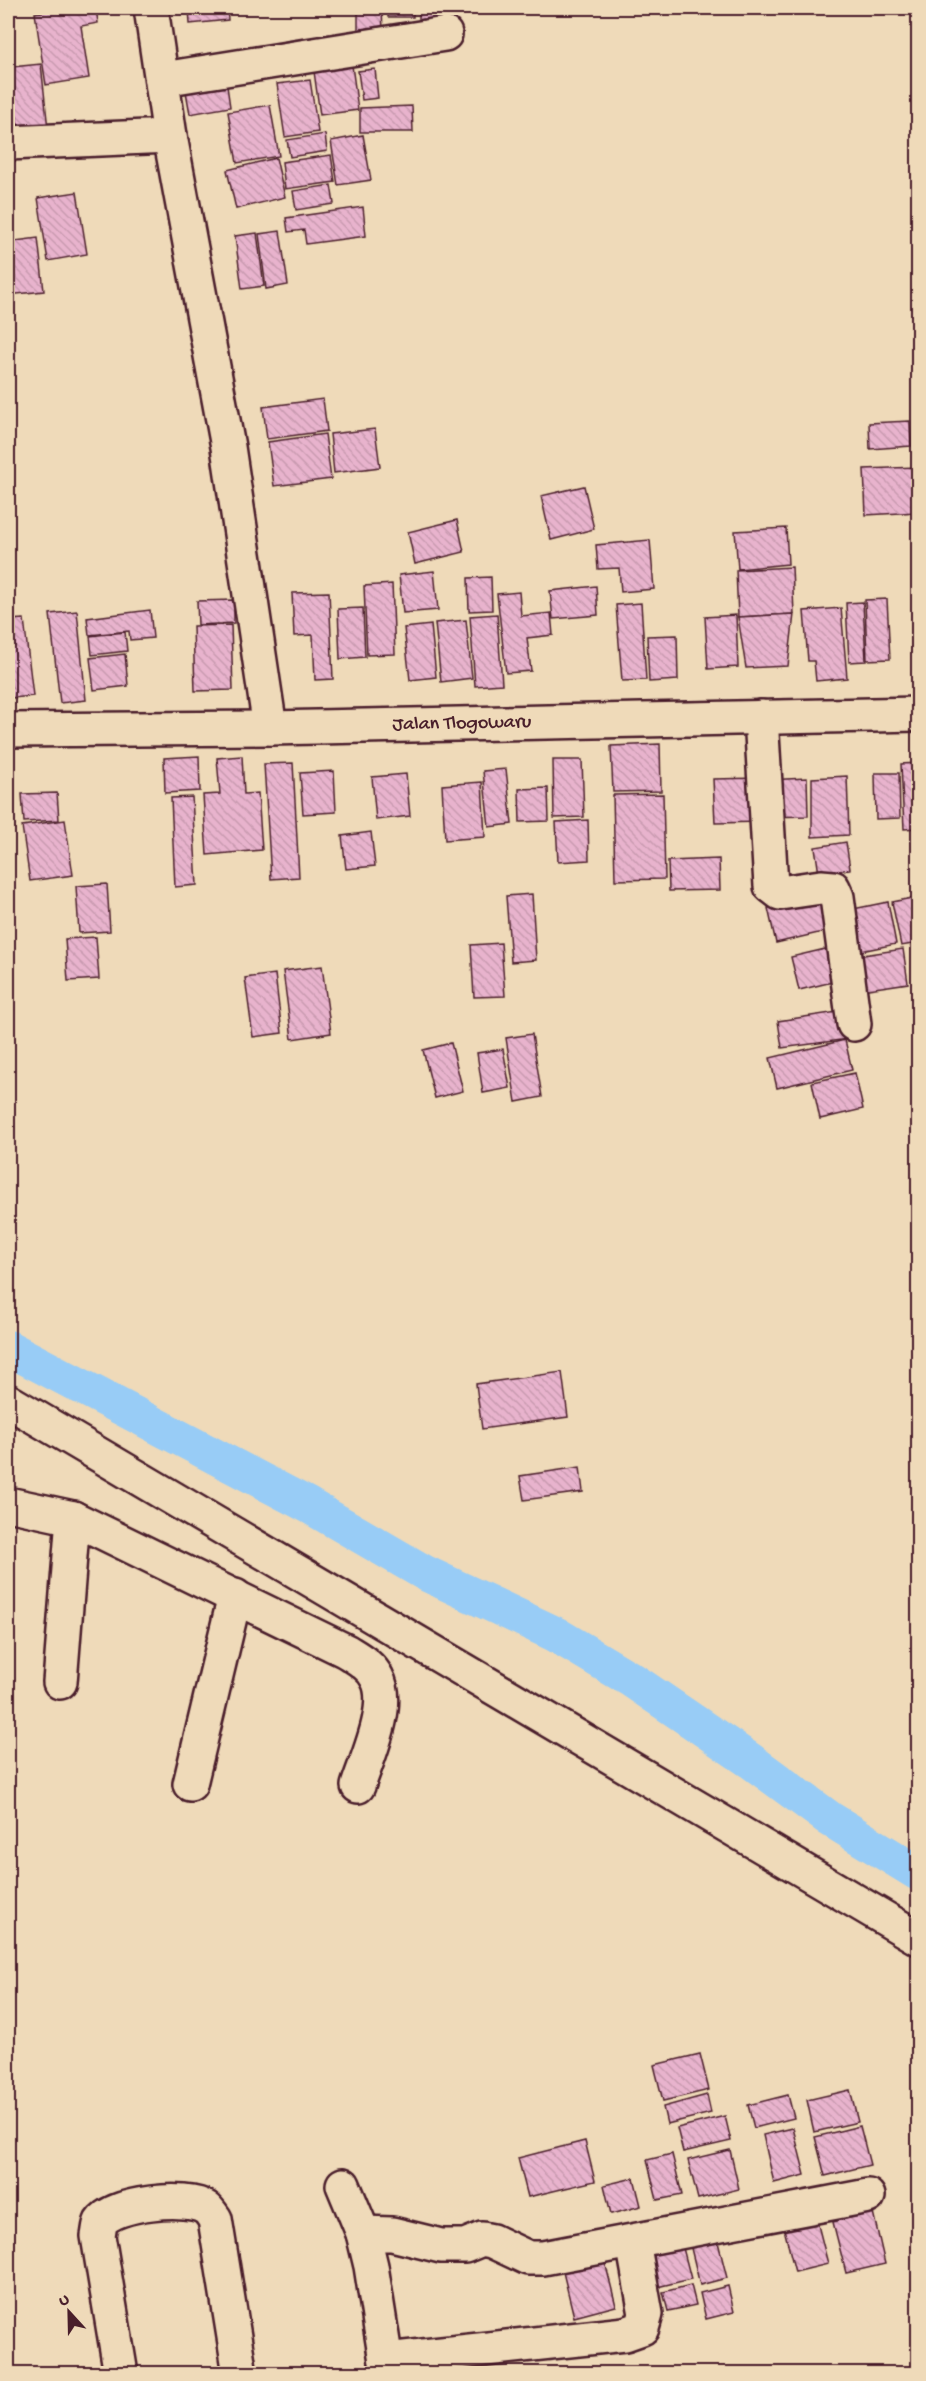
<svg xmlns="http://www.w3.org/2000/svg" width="926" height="2381" viewBox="0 0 926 2381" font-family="'Gochi Hand',sans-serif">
<defs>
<pattern id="building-back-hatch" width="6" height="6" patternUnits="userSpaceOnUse" patternTransform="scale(1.5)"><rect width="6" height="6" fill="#e8b3cd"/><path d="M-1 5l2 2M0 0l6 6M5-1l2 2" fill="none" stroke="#c89ab0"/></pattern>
</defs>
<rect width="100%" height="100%" fill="#efdab9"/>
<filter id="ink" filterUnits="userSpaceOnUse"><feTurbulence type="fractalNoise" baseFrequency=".0167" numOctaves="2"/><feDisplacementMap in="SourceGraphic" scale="12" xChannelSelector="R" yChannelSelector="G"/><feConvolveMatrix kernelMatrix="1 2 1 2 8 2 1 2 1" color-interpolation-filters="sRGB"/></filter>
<g filter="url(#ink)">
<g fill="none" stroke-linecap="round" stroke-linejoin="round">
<!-- canal -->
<polyline stroke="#98ccf6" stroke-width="36" points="8,1348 308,1505 425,1573 555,1634 632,1680 751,1761 830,1819 918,1873"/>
</g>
<!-- building -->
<g fill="url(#building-back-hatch)" stroke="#4a1f2b" stroke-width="1.5">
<polygon points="71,8 96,8 98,23 81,26 89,78 46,85 35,13"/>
<polygon points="189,8 227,8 228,20 190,24"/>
<polygon points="329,8 356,8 356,10 329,11"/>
<polygon points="358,8 382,8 383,32 358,32"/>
<rect x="388" y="8" width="25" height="9"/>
<polygon points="419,8 455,8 455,28 419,29"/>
<polygon points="351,58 358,110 320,115 313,64"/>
<polygon points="41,64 48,129 18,133 12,67"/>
<polygon points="375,69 378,98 362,100 358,71"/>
<polygon points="226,79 230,107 190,114 185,86"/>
<polygon points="310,80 318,132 285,137 277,84"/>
<polygon points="270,105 279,156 237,163 228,112"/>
<polygon points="412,106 413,132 360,132 360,108"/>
<polygon points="325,134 327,151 290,157 287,140"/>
<polygon points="363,135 371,180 338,185 331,141"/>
<polygon points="331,155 335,182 285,189 282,162"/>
<polygon points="276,158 285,197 236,209 227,170"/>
<polygon points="331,185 334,204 296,210 293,191"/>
<polygon points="77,192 87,254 48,261 38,198"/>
<polygon points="363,207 366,236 306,244 304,230 288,232 286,218"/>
<polygon points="280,231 288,285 266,289 259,234"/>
<polygon points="257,233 264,286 242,289 235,236"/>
<polygon points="38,238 44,291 8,295 8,242"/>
<polygon points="323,399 327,431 267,439 263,407"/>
<polygon points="910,421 911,446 870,449 869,423"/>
<polygon points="375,429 380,467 334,473 330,434"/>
<polygon points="325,434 331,479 274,486 268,442"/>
<polygon points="918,467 918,512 866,515 864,469"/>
<polygon points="584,486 594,529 551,540 541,496"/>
<polygon points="457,520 464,552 415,564 408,532"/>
<polygon points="786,528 788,564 738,569 735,531"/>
<polygon points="650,540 654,589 621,592 619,568 598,569 596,545"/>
<polygon points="792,567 794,614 738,617 736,570"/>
<polygon points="434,571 438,610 403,613 399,575"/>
<polygon points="491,577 492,610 469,611 468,578"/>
<polygon points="392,584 395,654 367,655 364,586"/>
<polygon points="596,586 598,615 553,619 550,591"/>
<polygon points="329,592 333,679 315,680 313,635 294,636 292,593"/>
<polygon points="519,592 521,616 551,613 553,635 527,638 531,671 506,673 497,594"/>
<polygon points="887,599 890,659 867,660 865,600"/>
<polygon points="234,600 234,623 198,625 197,601"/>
<polygon points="863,602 866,661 849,662 846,603"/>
<polygon points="641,603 646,680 622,681 616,605"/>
<polygon points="363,608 365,657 340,659 338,609"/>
<polygon points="841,608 847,678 816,681 814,661 808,661 804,611"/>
<polygon points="150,610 153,638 130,640 129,631 89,635 87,618"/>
<polygon points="77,611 86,700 60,703 50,614"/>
<polygon points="497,614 502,684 475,686 470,616"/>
<polygon points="794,614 788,666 746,668 738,617"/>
<polygon points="736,615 738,667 708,669 705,617"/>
<polygon points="24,619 33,696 12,698 8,655 8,620"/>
<polygon points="466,620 472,678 441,682 435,623"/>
<polygon points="231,625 233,690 195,691 193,626"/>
<polygon points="431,625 436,677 410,680 404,628"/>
<polygon points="125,632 127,651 92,655 90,636"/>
<polygon points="677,635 678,680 649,682 647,636"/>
<polygon points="125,654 128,686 94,690 90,658"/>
<polygon points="660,744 661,791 613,792 611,746"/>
<polygon points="199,756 200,791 165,793 164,758"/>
<polygon points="242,756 244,794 258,793 262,850 207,855 203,795 220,794 217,758"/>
<polygon points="553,760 582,760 584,817 554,818"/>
<polygon points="293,763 299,877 271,879 264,764"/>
<polygon points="918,763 918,828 904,829 901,764"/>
<polygon points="506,769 512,824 489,827 483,771"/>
<polygon points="334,771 336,812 303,814 300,773"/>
<polygon points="875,773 899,773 900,818 876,819"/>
<polygon points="406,774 410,816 376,820 372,777"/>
<polygon points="847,776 849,835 812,837 812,778"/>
<polygon points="760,778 761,822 715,823 713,779"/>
<polygon points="807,778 808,816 768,817 766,780"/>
<polygon points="482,782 485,837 445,840 442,785"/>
<polygon points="548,788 549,821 520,822 519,789"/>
<polygon points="57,793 59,820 24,822 22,794"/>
<polygon points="663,794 665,879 615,880 613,795"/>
<polygon points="192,797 197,885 175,887 171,798"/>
<polygon points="65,820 73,875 30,881 22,826"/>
<polygon points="588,820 589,860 558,862 556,822"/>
<polygon points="371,832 375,866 346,869 342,836"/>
<polygon points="846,842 850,869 819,874 815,847"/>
<polygon points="719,859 720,890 669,891 668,861"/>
<polygon points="107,884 110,931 79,933 76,886"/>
<polygon points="532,894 536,960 511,962 506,896"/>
<polygon points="824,895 831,930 776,943 768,908"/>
<polygon points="917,897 918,943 901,946 892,902"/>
<polygon points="888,902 896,944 856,952 848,910"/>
<polygon points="96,937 99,979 68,981 65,939"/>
<polygon points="501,943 505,996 474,997 471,945"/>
<polygon points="838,946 845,979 799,990 791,957"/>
<polygon points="903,949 908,983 862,990 857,956"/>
<polygon points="322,966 331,1033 292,1039 283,971"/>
<polygon points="275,974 282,1033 253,1037 245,978"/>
<polygon points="844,1011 848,1039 782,1048 778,1021"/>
<polygon points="532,1034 542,1097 516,1102 506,1038"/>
<polygon points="845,1040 852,1070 777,1088 770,1058"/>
<polygon points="451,1043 463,1091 435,1098 423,1050"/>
<polygon points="503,1049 510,1088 483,1093 477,1053"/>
<polygon points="855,1073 863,1109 820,1119 812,1082"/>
<polygon points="562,1372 568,1417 482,1429 476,1384"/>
<polygon points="580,1467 583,1492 524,1500 520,1476"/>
<polygon points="700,2054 709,2090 663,2101 654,2065"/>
<polygon points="850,2090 858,2122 814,2132 807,2100"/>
<polygon points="707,2095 711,2113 667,2124 663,2107"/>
<polygon points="788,2095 794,2118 754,2128 748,2105"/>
<polygon points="725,2116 731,2141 683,2152 677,2128"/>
<polygon points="860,2126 870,2165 825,2176 815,2137"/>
<polygon points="793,2128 805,2175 774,2183 763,2135"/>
<polygon points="585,2141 595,2181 528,2197 518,2158"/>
<polygon points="730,2150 739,2189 698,2199 688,2160"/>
<polygon points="672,2154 682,2195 657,2200 647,2160"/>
<polygon points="634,2178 641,2206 611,2214 604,2185"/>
<polygon points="873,2212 885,2264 846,2273 833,2222"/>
<polygon points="815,2213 828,2264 795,2272 782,2221"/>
<polygon points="717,2238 727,2278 700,2285 690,2244"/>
<polygon points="682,2244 691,2279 657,2287 649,2253"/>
<polygon points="605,2262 616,2306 574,2317 563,2272"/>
<polygon points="691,2285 696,2305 668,2311 663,2292"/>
<polygon points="728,2286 734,2312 706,2319 700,2293"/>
</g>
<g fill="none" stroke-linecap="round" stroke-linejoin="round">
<!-- street casing -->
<g stroke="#4a1f2b" stroke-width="38">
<g id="street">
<polyline points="151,8 170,136 228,447 270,728"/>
<polyline points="163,79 445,34"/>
<polyline points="8,143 170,136"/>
<polyline points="761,717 771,886 780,893 821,887 833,888 837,897 854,1024"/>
<polyline points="8,1401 918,1938"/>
<path d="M8,1504L73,1518L346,1651C357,1658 371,1665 377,1678C392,1705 367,1758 358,1786"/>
<polyline points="60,1682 73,1518"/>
<polyline points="190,1784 235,1596"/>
<polyline points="343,2185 363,2233"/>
<polyline points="386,2360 625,2334 642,2328 646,2314 633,2242"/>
<path d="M121,2374L98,2236C99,2232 99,2226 101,2222C113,2203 188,2195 206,2208C209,2210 213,2216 215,2219L240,2374"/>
<polyline points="388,2374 371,2266 363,2233 392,2234 441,2246 465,2246 482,2239 492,2241 528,2258 543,2258 868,2196"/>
</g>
</g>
<!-- secondary casing -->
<g stroke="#4a1f2b" stroke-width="38">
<g id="secondary">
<path id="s1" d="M8,730L270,728L918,714"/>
</g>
</g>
<!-- street -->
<use href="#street" stroke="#efdab9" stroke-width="33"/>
<!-- secondary -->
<use href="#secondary" stroke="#efdab9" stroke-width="33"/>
</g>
</g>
<g text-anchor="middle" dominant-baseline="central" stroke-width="5" stroke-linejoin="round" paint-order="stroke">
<!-- street labels -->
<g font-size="20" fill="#4a1f2b" stroke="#efdab9">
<text stroke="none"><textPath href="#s1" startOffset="454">Jalan Tlogowaru</textPath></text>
</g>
</g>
<!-- margin -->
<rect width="926" height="2381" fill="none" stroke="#efdab9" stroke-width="30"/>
<rect x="15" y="15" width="896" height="2351" fill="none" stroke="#4a1f2b" stroke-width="2" filter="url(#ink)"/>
<!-- north arrow -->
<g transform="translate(69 2312) rotate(338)" stroke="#efdab9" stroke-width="4.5" paint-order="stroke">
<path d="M0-4.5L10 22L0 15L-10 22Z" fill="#4a1f2b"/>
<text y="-9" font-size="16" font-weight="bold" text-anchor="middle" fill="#4a1f2b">U</text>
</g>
</svg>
